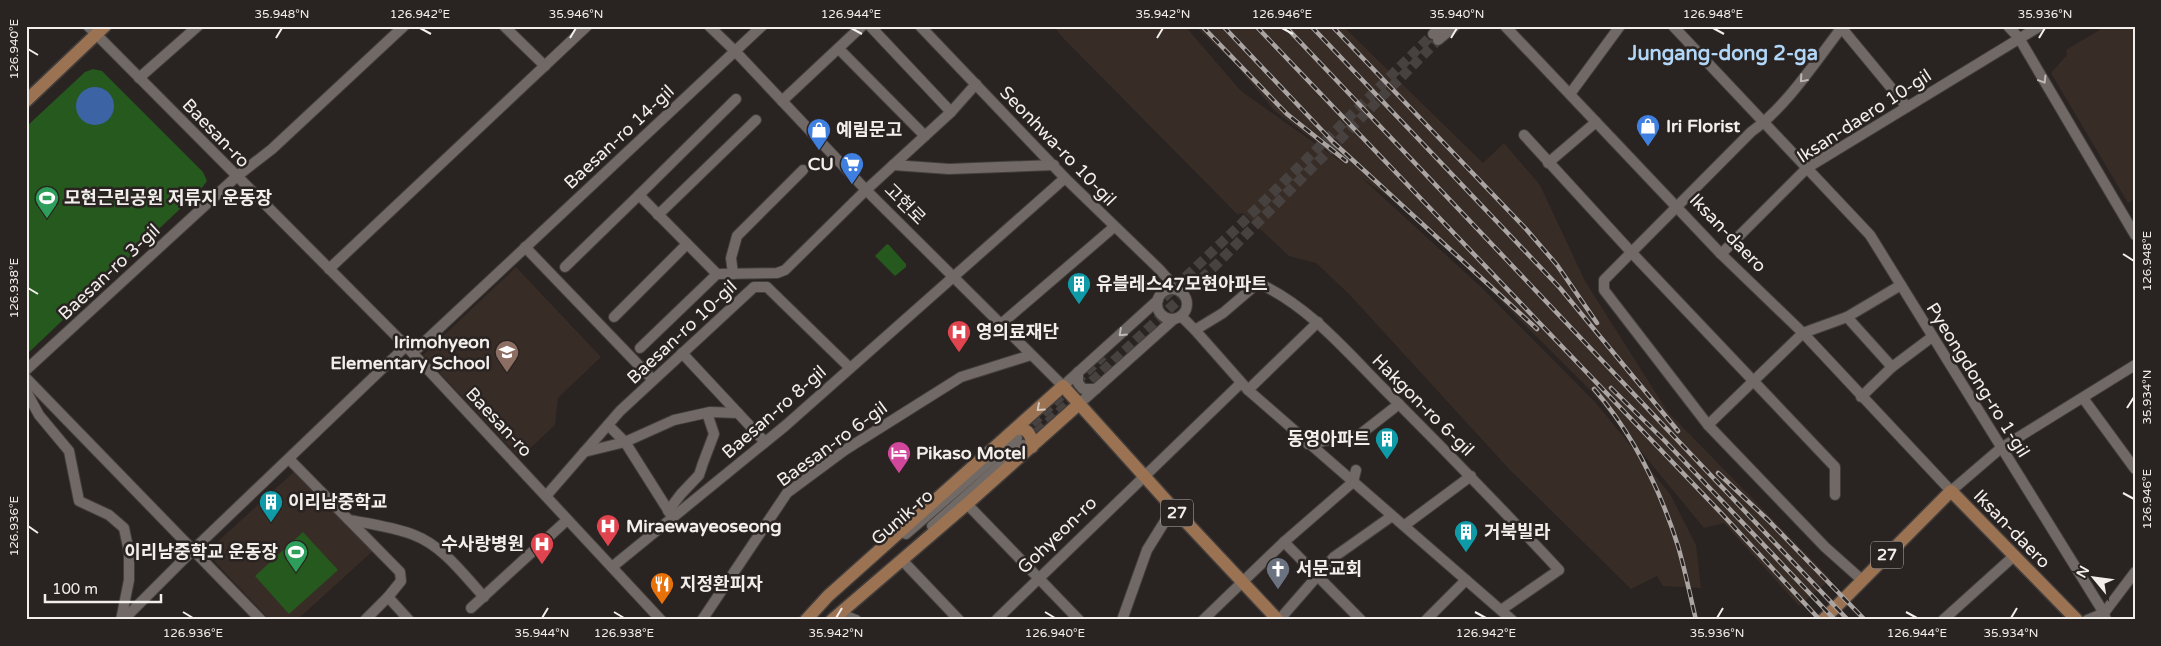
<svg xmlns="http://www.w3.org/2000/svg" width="2161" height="646" viewBox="0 0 2161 646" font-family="'Varela Round','Noto Sans KR',sans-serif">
<rect width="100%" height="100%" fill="#292321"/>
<!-- built -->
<g fill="#372c26">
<polygon points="1053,26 1185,26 1241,91 1350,168 1275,111 1234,63 1195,26 1343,26 1483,163 1504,143 1540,185 1585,281 1668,412 1831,579 1799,606 1724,523 1704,528 1591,391 1490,290 1398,204 1362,178 1481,287 1596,403 1670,494 1696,545 1701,588 1663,586 1657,576 1631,589 1509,469 1348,293 1316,263 1289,256 1243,213 1237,214 1065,40"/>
<polygon points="2106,26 2135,26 2135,199 2128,203 2051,73 2067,55 2066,50"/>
<polygon points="516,267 601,357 558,398 555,425 520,458 423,355"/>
<polygon points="297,469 374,550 297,620 270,620 215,562 215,544"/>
</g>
<!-- green -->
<g fill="#26591e">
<polygon points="93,69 102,71 203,172 207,181 201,189 26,355 26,127 85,72"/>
<polygon points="887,244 889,245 906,264 906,267 895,276 875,256"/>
<polygon points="303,532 338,570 289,614 255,576"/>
</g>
<!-- water -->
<circle fill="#3c63a3" cx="95" cy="106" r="19"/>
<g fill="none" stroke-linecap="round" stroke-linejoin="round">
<!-- minor-tunnel -->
<g stroke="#47413f" stroke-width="10" stroke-dasharray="10 5" stroke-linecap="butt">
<polyline points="1153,308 1240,225 1433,34"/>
<polyline points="1021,434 1103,356"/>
<polyline points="1026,443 1217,264 1438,40"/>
</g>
<!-- minor casing -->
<g stroke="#423e3c" stroke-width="12">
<g id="minor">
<polyline points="88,26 406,346 661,620"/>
<polyline points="504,26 545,66"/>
<polyline points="709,26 735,51 866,190 1063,386 1158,300"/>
<polyline points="870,26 951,112"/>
<polyline points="920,26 1065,178 1159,269 1167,278 1172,288"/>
<polyline points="1505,26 1721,254 1803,333 1951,491 2001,448 2135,365"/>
<polyline points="1673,26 1870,235 2104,613 2106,620"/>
<polyline points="1840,26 1907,107"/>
<path d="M1843,26C1815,62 1788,105 1751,132L1604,280V290L1708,425L1825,547L1862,580"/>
<polyline points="2008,26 2019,38 2135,235"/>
<polyline points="1433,34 1442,26"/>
<polyline points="1438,40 1455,26"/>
<polyline points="839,49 925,136"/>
<polyline points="139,78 198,26"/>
<polyline points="1570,94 1620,26"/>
<polyline points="782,101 862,26"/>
<polyline points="1524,135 1632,253 1835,467 1835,495"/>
<polyline points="1548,163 1596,122"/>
<polyline points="893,165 949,169 1054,165"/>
<polyline points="639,195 736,99"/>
<polyline points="658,215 756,120"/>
<polyline points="525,247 653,380"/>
<polyline points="1721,254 1807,168 2040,26"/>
<polyline points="565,267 639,195 717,274"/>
<polyline points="329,269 587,26"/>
<polyline points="733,274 731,258 737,236 803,170"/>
<circle cx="1172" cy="304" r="15"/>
<polyline points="1181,316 1195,330 1248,390 1512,620"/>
<polyline points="614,317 687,244"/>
<polyline points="1847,317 1892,367"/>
<polyline points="1001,324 1114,227"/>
<path d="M1195,330L1223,313L1258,283C1309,306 1346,351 1385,390C1444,449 1502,509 1559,570L1501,610"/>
<polyline points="640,348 717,274 777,273 785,270 866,190 951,112 976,84"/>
<polyline points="682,353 765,442"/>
<polyline points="26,370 236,177 272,149 404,26"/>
<polyline points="1078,372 1078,383 1083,389 1096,389"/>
<polyline points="26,378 261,620"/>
<polyline points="1248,390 1318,322"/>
<polyline points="26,391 39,415 69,451 79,501 109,515 124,528 129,552 129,580 121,620"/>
<polyline points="1861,397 1892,367 1932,337"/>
<polyline points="2083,398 2135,469"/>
<polyline points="1079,404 1174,319"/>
<polyline points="608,425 625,442 673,518"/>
<polyline points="1708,425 1803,333 1847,317 1901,285"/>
<polyline points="1308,444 1344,437 1358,436 1399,404"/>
<polyline points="584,452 625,442 674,420 710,412 738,413"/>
<polyline points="289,459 400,572 401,581 388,597 365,620"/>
<polyline points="546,496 620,411 754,287 767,287 850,368"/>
<polyline points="967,504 1079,620"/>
<polyline points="668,511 681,494 699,475 703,463 714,434 707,413"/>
<path d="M349,520C371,524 394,527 414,535C443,546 464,575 484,597"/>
<polyline points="1405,525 1471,476"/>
<polyline points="932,526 1023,445"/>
<polyline points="906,534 1017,438"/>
<polyline points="1284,542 1361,620"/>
<polyline points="902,560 959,620"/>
<polyline points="612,567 785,426 1065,178"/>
<polyline points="388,597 409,620"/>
<polyline points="471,608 567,520"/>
<polyline points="841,614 856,620"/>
<polyline points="123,620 194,549 406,346 418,348 762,26"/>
<polyline points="702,620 787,493 845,450 961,377 1031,355"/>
<polyline points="996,620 1241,383"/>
<polyline points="1122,620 1147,550 1173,508"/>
<polyline points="1203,620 1284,542 1353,482 1356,470"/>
<polyline points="1279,620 1334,557 1392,516"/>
<polyline points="1426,620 1466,580"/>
<polyline points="1943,620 2014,556"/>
<polyline points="2087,620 2104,613 2135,572"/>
</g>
</g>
<!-- major casing -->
<g stroke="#423e3c" stroke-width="15">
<g id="major">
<polyline points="26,101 105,26"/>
<path d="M1016,429C1028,427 1032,436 1032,447"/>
<polyline points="806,620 828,596 1063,386 1173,508 1278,620"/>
<polyline points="832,620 967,504 1079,404"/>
<polyline points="1823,620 1951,491 2077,620"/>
</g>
</g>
<!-- minor -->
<use href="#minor" stroke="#706966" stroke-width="10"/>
<!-- major -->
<use href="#major" stroke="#9b7353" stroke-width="12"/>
<!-- rail casing -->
<g stroke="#aaa5a3" stroke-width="4.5">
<g id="rail">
<polyline points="1202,26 1287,114 1346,161"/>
<polyline points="1223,26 1333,142 1537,329"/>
<polyline points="1256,26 1722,514 1820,620"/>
<polyline points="1285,26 1848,620"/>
<polyline points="1311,26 1560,288 1678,431"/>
<polyline points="1332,26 1526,229 1557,265 1597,323"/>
<polyline points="1611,388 1664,440 1835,620"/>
<path d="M1594,389C1633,434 1660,489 1678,546C1685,570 1690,595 1696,620"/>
<polyline points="1718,473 1768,520 1865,620"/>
</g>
</g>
<!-- rail -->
<use href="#rail" stroke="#292321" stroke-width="2.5" stroke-dasharray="8" stroke-linecap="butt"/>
</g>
<!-- one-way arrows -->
<defs><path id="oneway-chevron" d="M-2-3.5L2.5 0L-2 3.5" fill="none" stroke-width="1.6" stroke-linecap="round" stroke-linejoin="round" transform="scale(1.25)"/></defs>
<g stroke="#beb9b6">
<use href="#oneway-chevron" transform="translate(1803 79) rotate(131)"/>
<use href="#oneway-chevron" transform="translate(2043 80) rotate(59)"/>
<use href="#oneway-chevron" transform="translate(1122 333) rotate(137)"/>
</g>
<use stroke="#d8c9be" href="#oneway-chevron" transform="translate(1040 408) rotate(138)"/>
<!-- ticks -->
<path fill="none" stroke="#f2eeec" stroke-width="2" d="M420,28L431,34M851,28L862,34M1282,28L1293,34M1713,28L1724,34M276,38L282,28M570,38L576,28M1157,38L1163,28M1451,38L1457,28M2039,38L2045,28M28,49L38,55M2123,254L2134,261M28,288L38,294M2127,408L2134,397M2123,493L2134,499M28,526L38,533M183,612L193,618M614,612L624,618M1045,612L1055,618M1475,612L1486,618M1906,612L1917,618M542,618L548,608M836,618L842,608M1717,618L1723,608M2011,618L2017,608"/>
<!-- icons -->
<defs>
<g id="shop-pin" transform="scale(1.25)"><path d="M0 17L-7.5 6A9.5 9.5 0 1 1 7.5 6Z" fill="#3f7fe0" stroke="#292321"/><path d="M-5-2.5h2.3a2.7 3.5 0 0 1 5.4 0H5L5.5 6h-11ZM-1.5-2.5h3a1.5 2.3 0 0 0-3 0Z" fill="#fff"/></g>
<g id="supermarket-pin" transform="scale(1.25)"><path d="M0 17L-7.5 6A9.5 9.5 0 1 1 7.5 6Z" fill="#3f7fe0" stroke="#292321"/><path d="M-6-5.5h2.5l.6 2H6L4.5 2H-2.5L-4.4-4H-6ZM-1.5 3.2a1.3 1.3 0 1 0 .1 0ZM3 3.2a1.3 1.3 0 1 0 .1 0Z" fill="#fff"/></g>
<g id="stadium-pin" transform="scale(1.25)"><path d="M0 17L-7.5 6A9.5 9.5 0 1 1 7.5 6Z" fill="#2e9e5b" stroke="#292321"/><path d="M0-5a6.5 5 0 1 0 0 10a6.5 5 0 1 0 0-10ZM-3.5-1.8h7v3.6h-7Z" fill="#fff"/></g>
<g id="building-pin" transform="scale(1.25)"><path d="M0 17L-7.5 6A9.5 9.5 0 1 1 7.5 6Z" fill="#0f9aa8" stroke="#292321"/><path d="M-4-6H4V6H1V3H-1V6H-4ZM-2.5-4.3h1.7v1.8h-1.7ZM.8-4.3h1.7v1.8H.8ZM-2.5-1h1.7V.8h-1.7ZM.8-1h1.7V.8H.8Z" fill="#fff"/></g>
<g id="hospital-pin" transform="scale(1.25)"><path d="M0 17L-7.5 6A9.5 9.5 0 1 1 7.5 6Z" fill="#e0444e" stroke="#292321"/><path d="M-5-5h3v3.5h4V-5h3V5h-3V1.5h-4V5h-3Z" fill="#fff"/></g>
<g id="school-pin" transform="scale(1.25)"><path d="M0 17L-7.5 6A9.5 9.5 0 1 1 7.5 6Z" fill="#8d6e63" stroke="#292321"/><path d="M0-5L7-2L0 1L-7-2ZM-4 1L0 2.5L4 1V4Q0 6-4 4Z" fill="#fff"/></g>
<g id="hotel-pin" transform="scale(1.25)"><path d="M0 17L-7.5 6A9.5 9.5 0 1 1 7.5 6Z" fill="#d1479c" stroke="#292321"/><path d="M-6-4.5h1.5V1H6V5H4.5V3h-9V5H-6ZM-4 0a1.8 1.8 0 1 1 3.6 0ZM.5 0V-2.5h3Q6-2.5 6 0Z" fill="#fff"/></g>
<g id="church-pin" transform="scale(1.25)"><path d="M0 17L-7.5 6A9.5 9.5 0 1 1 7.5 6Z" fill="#6b7280" stroke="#292321"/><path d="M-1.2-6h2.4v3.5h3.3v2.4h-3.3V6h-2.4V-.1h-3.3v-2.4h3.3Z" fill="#fff"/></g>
<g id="restaurant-pin" transform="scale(1.25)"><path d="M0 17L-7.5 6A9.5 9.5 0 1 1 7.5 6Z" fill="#e8710a" stroke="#292321"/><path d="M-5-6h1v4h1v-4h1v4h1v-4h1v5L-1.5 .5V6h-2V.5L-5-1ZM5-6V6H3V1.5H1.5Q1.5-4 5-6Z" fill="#fff"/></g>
</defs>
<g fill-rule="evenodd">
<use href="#shop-pin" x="1648" y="126"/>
<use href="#shop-pin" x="819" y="130"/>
<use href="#supermarket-pin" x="852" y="164"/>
<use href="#stadium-pin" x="47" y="198"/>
<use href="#building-pin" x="1079" y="284"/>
<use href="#hospital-pin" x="959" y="332"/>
<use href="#school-pin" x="507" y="352"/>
<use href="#building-pin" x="1387" y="439"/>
<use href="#hotel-pin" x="899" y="453"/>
<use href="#building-pin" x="271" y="502"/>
<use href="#hospital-pin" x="608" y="526"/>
<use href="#building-pin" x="1466" y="532"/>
<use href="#hospital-pin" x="542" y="544"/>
<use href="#stadium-pin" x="296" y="552"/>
<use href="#church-pin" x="1278" y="569"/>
<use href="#restaurant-pin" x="662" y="584"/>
</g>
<g text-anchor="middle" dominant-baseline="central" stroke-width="5" stroke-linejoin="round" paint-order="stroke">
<!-- shield labels -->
<g fill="#292321" stroke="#b6b1af" stroke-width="1">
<rect x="1161" y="499.5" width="32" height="27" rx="4"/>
<rect x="1871" y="541.5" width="32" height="27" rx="4"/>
</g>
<g font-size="16" font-weight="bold" fill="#f2eeec">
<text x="1177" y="513">27</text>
<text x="1887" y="555">27</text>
</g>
<!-- street labels -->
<g font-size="18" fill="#f2eeec" stroke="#292321">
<text transform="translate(1864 116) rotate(-33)">Iksan-daero 10-gil</text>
<text transform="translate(216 133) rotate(46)">Baesan-ro</text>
<text transform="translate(619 137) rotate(-43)">Baesan-ro 14-gil</text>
<text transform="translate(1058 146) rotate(46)">Seonhwa-ro 10-gil</text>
<text transform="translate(905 204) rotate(45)">고현로</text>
<text transform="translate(1728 233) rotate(46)">Iksan-daero</text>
<text transform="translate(109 272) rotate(-43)">Baesan-ro 3-gil</text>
<text transform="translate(682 332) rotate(-43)">Baesan-ro 10-gil</text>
<text transform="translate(1978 380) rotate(58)">Pyeongdong-ro 1-gil</text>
<text transform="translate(1423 405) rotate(45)">Hakgon-ro 6-gil</text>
<text transform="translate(774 412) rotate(-41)">Baesan-ro 8-gil</text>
<text transform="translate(499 422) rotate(47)">Baesan-ro</text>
<text transform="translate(832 444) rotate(-36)">Baesan-ro 6-gil</text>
<text transform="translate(902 517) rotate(-41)">Gunik-ro</text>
<text transform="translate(2012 529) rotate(46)">Iksan-daero</text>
<text transform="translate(1057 535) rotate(-44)">Gohyeon-ro</text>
</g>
<!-- poi labels -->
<g font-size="18" font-weight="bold" fill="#f2eeec" stroke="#292321" text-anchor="start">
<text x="1666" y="126">Iri Florist</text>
<text x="836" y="130">예림문고</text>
<text x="834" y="164" text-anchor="end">CU</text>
<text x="64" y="198">모현근린공원 저류지 운동장</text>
<text x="1096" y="284">유블레스47모현아파트</text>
<text x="976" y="332">영의료재단</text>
<text x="490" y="342" text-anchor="end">Irimohyeon<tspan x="490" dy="21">Elementary School</tspan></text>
<text x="1370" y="439" text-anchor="end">동영아파트</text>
<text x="916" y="453">Pikaso Motel</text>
<text x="288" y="502">이리남중학교</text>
<text x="626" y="526">Miraewayeoseong</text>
<text x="1484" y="532">거북빌라</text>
<text x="524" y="544" text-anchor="end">수사랑병원</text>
<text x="278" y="552" text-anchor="end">이리남중학교 운동장</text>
<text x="1296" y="569">서문교회</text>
<text x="680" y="584">지정환피자</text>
</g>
<!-- quarter labels -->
<g font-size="20" font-weight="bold" fill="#b1d6f7" stroke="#292321">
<text x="1723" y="54">Jungang-dong 2-ga</text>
</g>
</g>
<!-- border -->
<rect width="2161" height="646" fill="none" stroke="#292321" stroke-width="55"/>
<!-- north arrow -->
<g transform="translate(2094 578) rotate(299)" stroke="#292321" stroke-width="4" paint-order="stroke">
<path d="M0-4L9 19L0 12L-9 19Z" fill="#f2eeec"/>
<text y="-8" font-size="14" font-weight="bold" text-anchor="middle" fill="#f2eeec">N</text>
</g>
<!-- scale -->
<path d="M45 594v8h116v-8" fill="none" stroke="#f2eeec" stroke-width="2.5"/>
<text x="52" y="594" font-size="15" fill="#f2eeec" stroke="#292321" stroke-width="4" paint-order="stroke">100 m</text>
<rect x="28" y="28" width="2106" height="590" fill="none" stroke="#f2eeec" stroke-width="2"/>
<g font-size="12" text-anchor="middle" fill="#f2eeec">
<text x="282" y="18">35.948°N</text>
<text x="420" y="18">126.942°E</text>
<text x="576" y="18">35.946°N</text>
<text x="851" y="18">126.944°E</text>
<text x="1163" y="18">35.942°N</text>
<text x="1282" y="18">126.946°E</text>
<text x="1457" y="18">35.940°N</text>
<text x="1713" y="18">126.948°E</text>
<text x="2045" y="18">35.936°N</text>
<text transform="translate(14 49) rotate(-90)" y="4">126.940°E</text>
<text transform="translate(2147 261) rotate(-90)" y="4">126.948°E</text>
<text transform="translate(14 288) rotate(-90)" y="4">126.938°E</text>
<text transform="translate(2147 397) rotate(-90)" y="4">35.934°N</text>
<text transform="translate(2147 499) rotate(-90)" y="4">126.946°E</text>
<text transform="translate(14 526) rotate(-90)" y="4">126.936°E</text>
<text x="193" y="637">126.936°E</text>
<text x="542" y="637">35.944°N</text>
<text x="624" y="637">126.938°E</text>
<text x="836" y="637">35.942°N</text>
<text x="1055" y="637">126.940°E</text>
<text x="1486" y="637">126.942°E</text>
<text x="1717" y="637">35.936°N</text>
<text x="1917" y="637">126.944°E</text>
<text x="2011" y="637">35.934°N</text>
</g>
</svg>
